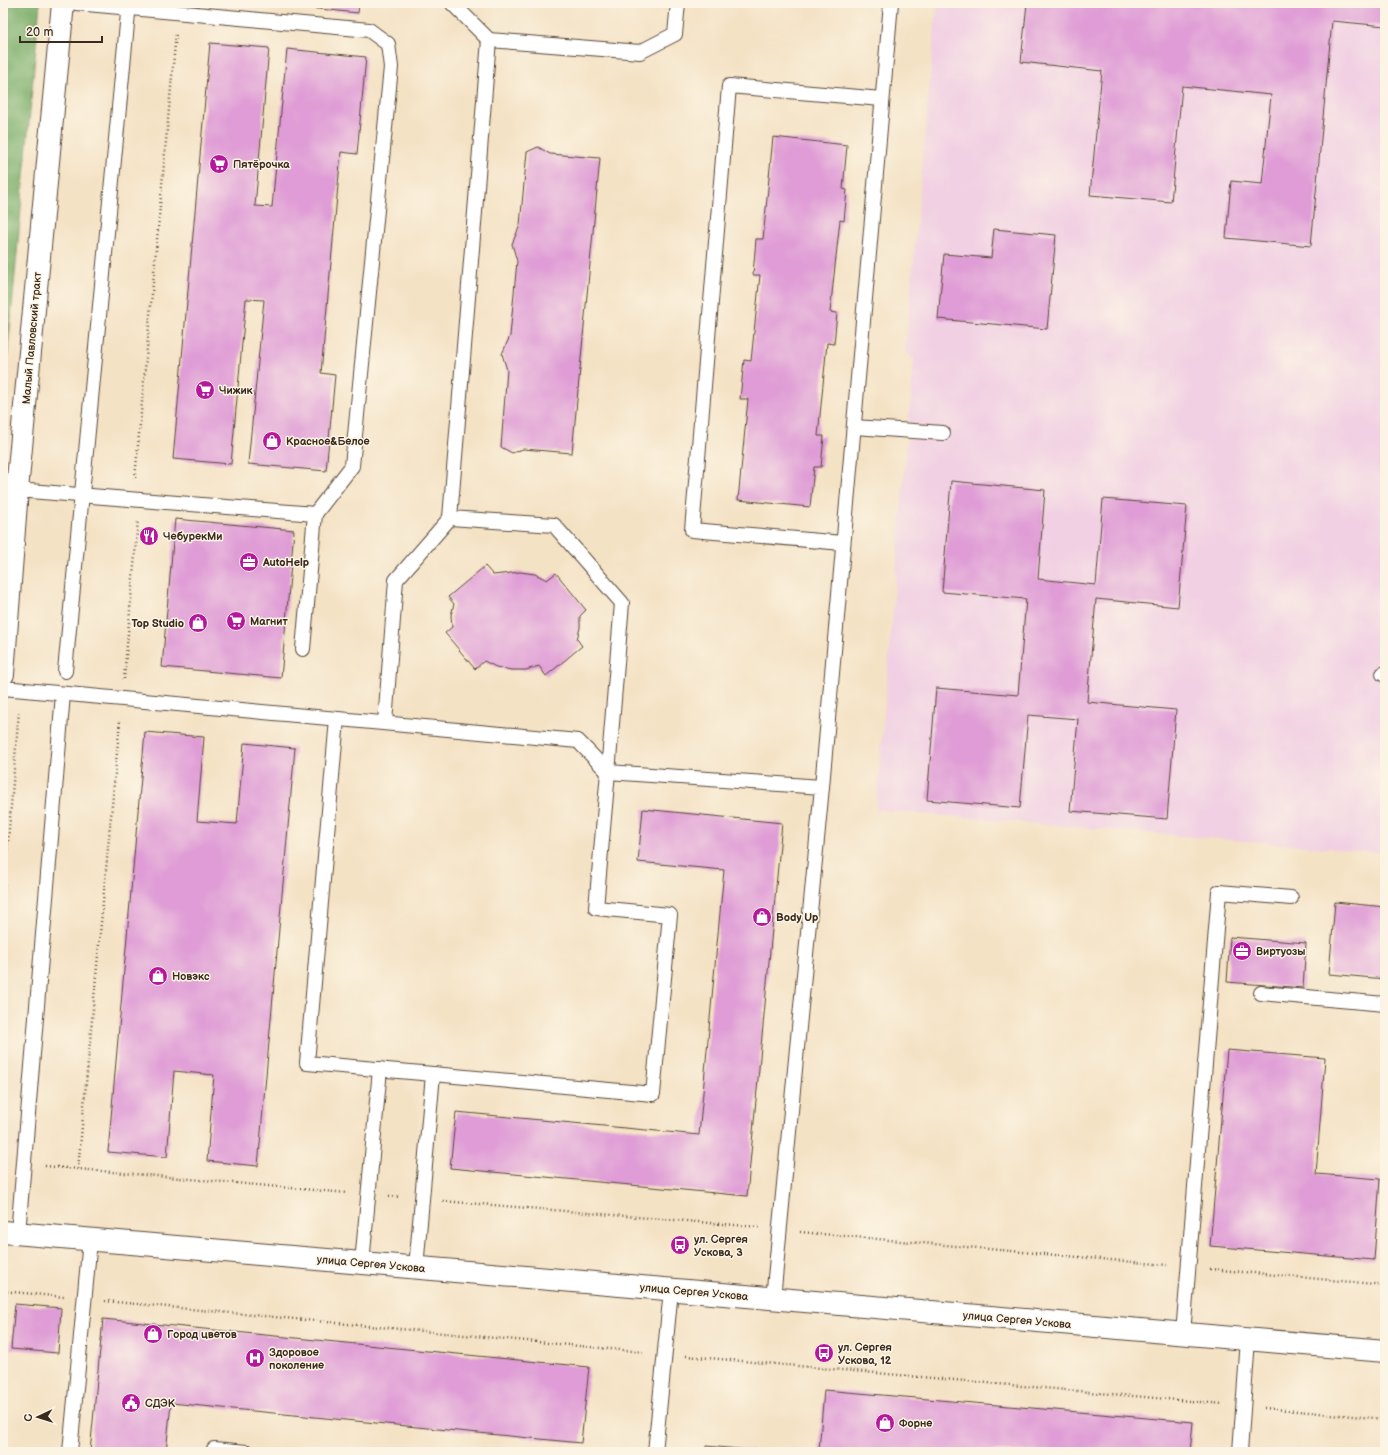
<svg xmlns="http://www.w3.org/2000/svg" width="1388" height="1455" viewBox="0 0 1388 1455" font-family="'Balsamiq Sans',sans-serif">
<rect width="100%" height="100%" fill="#fcf5e5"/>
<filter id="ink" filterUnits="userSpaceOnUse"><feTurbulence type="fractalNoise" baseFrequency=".025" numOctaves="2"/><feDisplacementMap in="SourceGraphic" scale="8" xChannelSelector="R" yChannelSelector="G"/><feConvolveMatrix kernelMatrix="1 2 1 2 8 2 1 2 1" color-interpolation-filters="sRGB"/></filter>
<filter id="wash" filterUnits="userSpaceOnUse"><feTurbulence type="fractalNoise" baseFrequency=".012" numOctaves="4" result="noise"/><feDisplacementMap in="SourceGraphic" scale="16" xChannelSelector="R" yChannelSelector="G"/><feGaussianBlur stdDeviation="0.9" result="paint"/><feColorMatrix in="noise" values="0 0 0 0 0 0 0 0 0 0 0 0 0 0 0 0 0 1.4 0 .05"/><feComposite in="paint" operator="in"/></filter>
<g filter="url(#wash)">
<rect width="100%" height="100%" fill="#f4e2c5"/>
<!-- built -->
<polygon fill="#f1d0e3" points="937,3 1385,3 1385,853 876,810 914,359 905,352"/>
<!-- forest -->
<polygon fill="#7aae69" stroke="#5a6c44" points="3,3 40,3 3,405"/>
<g id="blocks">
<!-- building -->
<g fill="#df9cd6">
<polygon points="260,3 359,3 358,13"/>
<polygon points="624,3 636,3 628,9"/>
<polygon points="1027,3 1385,3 1385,26 1332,21 1311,246 1226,238 1231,181 1262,184 1271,95 1182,86 1171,202 1090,195 1102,71 1021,62"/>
<polygon points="210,43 269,48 255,206 272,207 287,49 366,57 357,154 341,152 321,373 335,375 326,471 248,464 264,300 246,299 231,464 173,459"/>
<polygon points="773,137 847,145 843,189 847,190 844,221 840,220 830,312 837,313 834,344 827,343 818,436 824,436 821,467 814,467 810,507 738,500 748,399 740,399 744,360 751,361 760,275 753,275 756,239 763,239"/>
<polygon points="538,147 550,154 600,158 572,453 523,449 512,453 501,447 507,370 502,354 510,336 517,261 512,244 520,225 527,152"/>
<polygon points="994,229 1056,235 1047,329 938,319 944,254 991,258"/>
<polygon points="951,481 1045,490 1038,579 1096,585 1103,499 1187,506 1178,607 1096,599 1087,702 1176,710 1167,819 1070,811 1078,719 1028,715 1020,808 927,800 936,688 1018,695 1026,599 942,592"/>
<polygon points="175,519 294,530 281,678 162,667"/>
<polygon points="485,566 493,575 520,572 535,574 547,580 556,573 586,610 580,616 580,628 577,639 582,646 546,676 539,666 526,670 511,670 496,667 484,661 475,669 445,633 452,627 451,615 454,604 448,597"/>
<polygon points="145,732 204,737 197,821 237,824 244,743 295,748 258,1166 207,1161 214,1075 174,1071 167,1157 108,1152"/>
<polygon points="643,809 782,823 747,1196 450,1168 456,1112 699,1135 724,870 638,862"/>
<polygon points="1335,902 1385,907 1385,979 1329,974"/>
<polygon points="1230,937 1306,943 1303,988 1227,982"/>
<polygon points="1227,1050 1325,1058 1316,1174 1380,1179 1374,1260 1210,1246"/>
<polygon points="15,1304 61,1308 58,1353 11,1349"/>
<polygon points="103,1319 589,1367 581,1443 171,1403 166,1452 90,1452"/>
<polygon points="824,1390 1193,1422 1190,1452 819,1451"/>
<polygon points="706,1446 761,1451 760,1452 705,1452"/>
</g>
</g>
</g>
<g filter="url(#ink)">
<use href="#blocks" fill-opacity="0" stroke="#574637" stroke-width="1"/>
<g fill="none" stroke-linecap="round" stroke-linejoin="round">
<!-- service casing -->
<g stroke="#574637" stroke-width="16">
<g id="service">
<polyline points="76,3 369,30 388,44 391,67 352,466 315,514"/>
<polyline points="452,3 489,40 640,52 675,34 678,3"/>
<polyline points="489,40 450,518 554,525 622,603 608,772"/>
<polyline points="854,427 943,433"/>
<polyline points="17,490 315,514 303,649"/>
<polyline points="843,543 692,530 729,86 882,99"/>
<polyline points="65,671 129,3"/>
<polyline points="1383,674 1385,674"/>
<polyline points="3,688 578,741 608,772"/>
<polyline points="337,719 307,1063 433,1074"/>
<polyline points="385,723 396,580 450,518"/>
<polyline points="822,787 891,3"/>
<polyline points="1261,993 1385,1004"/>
<polyline points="18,1234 63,694"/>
<polyline points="362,1263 380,1069"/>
<polyline points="416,1268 433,1074 653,1094 670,915 596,908 608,772 822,787 773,1299"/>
<polyline points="1183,1334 1219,892 1291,898"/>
<polyline points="70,1452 90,1240"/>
<polyline points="214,1452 214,1449 247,1452"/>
<polyline points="655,1452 671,1290"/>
<polyline points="1240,1452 1248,1339"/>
</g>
</g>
<!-- minor casing -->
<g stroke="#574637" stroke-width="24">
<g id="minor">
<polyline points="3,674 17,490 63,3"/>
<polyline points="3,1232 1385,1351"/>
</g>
</g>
<!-- path -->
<g stroke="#574637" stroke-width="2.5" stroke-dasharray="1 3" stroke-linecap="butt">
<polyline points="135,478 176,33"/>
<polyline points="124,679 138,520"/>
<polyline points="3,901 19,711"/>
<polyline points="45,1166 347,1193"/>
<polyline points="78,1169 120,720"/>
<polyline points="389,1196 400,1197"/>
<polyline points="443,1201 759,1227"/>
<polyline points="800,1232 1167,1265"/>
<polyline points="1210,1269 1385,1285"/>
<polyline points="3,1291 64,1297"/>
<polyline points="105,1301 643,1352"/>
<polyline points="686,1356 1223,1404"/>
<polyline points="1264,1408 1385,1419"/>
</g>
<!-- service -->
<use href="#service" stroke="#fff" stroke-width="14"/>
<!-- minor -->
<use href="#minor" stroke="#fff" stroke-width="22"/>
</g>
</g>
<!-- icons -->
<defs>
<g id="supermarket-disc" transform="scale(1)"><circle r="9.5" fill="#b5179e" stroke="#fcf5e5"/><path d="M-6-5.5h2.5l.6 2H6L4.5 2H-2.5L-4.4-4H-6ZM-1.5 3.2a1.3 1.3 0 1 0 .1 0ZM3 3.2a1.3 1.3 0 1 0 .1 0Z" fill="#fff"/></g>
<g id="shop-disc" transform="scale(1)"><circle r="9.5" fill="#b5179e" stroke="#fcf5e5"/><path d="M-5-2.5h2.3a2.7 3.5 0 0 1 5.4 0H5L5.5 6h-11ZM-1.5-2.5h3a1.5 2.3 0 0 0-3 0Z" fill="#fff"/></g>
<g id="restaurant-disc" transform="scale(1)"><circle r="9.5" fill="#b5179e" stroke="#fcf5e5"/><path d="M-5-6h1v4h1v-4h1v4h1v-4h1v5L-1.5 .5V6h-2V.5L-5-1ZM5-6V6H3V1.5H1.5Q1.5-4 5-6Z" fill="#fff"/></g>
<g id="office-disc" transform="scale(1)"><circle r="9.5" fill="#b5179e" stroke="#fcf5e5"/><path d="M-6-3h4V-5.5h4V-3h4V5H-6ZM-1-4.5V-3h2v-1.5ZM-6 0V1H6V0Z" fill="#fff"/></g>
<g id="bus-disc" transform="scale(1)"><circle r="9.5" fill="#b5179e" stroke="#fcf5e5"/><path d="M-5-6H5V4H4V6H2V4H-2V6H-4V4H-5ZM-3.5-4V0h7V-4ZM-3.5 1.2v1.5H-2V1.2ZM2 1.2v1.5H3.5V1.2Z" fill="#fff"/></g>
<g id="hospital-disc" transform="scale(1)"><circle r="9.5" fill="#b5179e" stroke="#fcf5e5"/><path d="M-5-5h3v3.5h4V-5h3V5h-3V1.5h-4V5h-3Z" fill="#fff"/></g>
<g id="civic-disc" transform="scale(1)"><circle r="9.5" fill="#b5179e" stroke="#fcf5e5"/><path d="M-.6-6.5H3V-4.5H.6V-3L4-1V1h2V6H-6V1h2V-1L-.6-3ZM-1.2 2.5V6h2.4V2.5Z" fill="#fff"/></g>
</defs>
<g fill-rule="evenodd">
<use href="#supermarket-disc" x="219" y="164"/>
<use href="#supermarket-disc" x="205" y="390"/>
<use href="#shop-disc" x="272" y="441"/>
<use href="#restaurant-disc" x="149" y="536"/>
<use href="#office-disc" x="249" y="562"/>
<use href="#supermarket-disc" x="236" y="621"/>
<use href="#shop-disc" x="198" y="623"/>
<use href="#shop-disc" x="762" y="917"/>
<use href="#office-disc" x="1242" y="951"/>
<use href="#shop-disc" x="158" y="976"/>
<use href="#bus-disc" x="680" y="1245"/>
<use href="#shop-disc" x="153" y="1334"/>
<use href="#bus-disc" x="824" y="1353"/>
<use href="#hospital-disc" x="255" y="1358"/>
<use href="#civic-disc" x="131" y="1403"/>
<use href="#shop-disc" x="885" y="1423"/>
</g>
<g text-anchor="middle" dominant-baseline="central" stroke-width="3" stroke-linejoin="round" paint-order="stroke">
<!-- poi labels -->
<g font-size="11" font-weight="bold" fill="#3b2a1e" stroke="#fcf5e5" text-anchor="start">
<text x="233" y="164">Пятёрочка</text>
<text x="219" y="390">Чижик</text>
<text x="286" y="441">Красное&amp;Белое</text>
<text x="163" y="536">ЧебурекМи</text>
<text x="263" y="562">AutoHelp</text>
<text x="250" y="621">Магнит</text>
<text x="184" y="623" text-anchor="end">Top Studio</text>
<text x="776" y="917">Body Up</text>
<text x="1256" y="951">Виртуозы</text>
<text x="172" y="976">Новэкс</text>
<text x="694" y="1239">ул. Сергея<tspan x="694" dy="13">Ускова, 3</tspan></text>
<text x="167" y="1334">Город цветов</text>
<text x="838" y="1347">ул. Сергея<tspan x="838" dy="13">Ускова, 12</tspan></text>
<text x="269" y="1352">Здоровое<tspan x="269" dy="13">поколение</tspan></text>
<text x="145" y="1403">СДЭК</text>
<text x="899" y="1423">Форне</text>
</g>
<!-- street labels -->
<g font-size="11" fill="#3b2a1e" stroke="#fcf5e5">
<text transform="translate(32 338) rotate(-85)">Малый Павловский тракт</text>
<text transform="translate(371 1264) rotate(5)">улица Сергея Ускова</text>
<text transform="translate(694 1292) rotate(5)">улица Сергея Ускова</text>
<text transform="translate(1017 1320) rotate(5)">улица Сергея Ускова</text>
</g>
</g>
<!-- margin -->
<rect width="1388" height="1455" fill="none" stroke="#fcf5e5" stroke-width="16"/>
<!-- north arrow -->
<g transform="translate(38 1417) rotate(266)" stroke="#fcf5e5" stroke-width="3" paint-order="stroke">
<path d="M0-3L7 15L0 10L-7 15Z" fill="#3b2a1e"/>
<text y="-6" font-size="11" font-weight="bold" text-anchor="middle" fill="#3b2a1e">С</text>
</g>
<!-- scale -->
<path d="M20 36v6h82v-6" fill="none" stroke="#3b2a1e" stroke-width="2"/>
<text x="26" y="36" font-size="12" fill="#3b2a1e" stroke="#fcf5e5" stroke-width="3" paint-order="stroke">20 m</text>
</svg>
